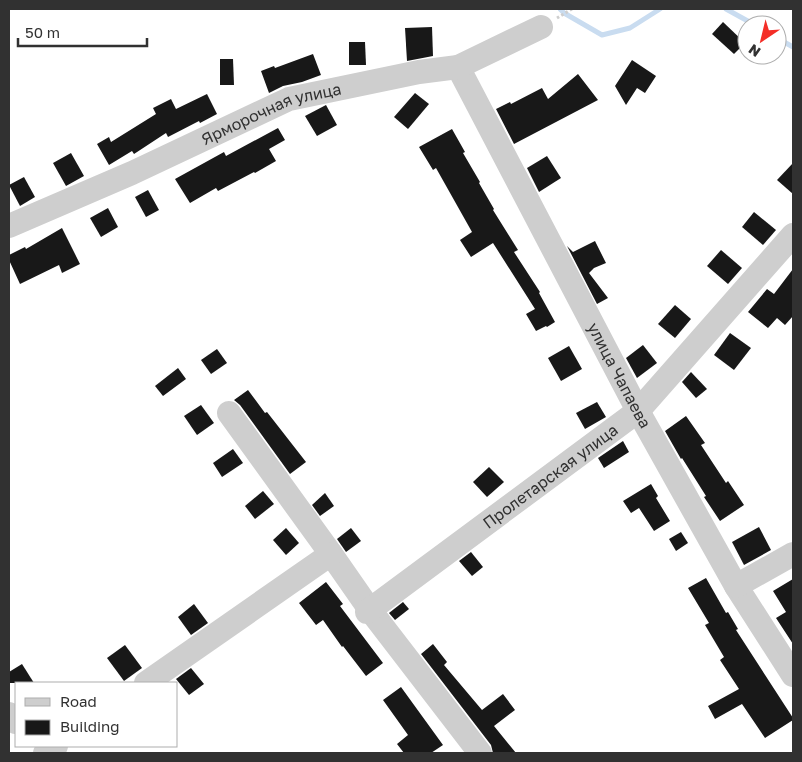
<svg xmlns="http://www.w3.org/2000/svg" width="802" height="762" viewBox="0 0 802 762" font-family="'Golos Text',sans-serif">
<rect width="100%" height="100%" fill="#fff"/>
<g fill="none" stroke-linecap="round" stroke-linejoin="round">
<!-- stream -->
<g stroke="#c9dcf0" stroke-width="5">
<polyline points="560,9 564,13 602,35 630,28 660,9"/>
<polyline points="726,9 755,25"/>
<polyline points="777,38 793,47"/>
</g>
</g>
<!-- building -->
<g fill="#181818">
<polygon points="723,22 745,43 734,54 712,34"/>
<polygon points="432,27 433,56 407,61 405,28"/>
<polygon points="349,42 365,42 366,65 349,65"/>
<polygon points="313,54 321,75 302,82 283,86 269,93 261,71 274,66 275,68"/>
<polygon points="220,59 233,59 234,85 220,85"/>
<polygon points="632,60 656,76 645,93 637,88 626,105 615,86"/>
<polygon points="578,74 598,100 514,144 496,109 510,102 511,104 542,88 548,99"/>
<polygon points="415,93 429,104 408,129 394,117"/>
<polygon points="207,94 217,114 200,123 199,121 168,137 166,133 134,154 132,151 109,165 97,144 109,137 111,142 156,114 153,108 171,99 176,109"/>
<polygon points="326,105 337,125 317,136 305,116"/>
<polygon points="278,128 285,140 269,149 276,161 255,173 254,172 218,191 216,188 190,203 175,179 224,152 226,156"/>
<polygon points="452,129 465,152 463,153 480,182 479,183 494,209 493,210 518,250 514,252 540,292 539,293 555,322 547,327 546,326 536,331 526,314 535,309 493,243 471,257 460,240 472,232 436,168 433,170 419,147"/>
<polygon points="71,153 84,176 66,186 53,163"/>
<polygon points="547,156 561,178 539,192 527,168"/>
<polygon points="793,163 793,194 777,180"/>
<polygon points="24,177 35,197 20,206 9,185"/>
<polygon points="148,190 159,210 146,217 135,197"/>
<polygon points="108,208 118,227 101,237 90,218"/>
<polygon points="754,212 776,230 763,245 742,227"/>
<polygon points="62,228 80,264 62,273 59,265 20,284 9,260 9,255 25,247 26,249"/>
<polygon points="595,241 606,263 594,268 589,273 608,298 597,304 567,246 573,252"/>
<polygon points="721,250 742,268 728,284 707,266"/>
<polygon points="793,269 793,316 785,325 777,318 768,328 748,312 767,289 774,294"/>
<polygon points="675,305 691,319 675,338 658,324"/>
<polygon points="730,333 751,348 734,370 714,355"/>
<polygon points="643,345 657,363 637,378 626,358"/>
<polygon points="569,346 582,369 561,381 548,358"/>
<polygon points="217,349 227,363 211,374 201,360"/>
<polygon points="178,368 186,379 163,396 155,386"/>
<polygon points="691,372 707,389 696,398 682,382"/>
<polygon points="248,390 265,413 267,412 306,462 290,474 240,405 234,400"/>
<polygon points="597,402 606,417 585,429 576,413"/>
<polygon points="201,405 214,423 197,435 184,416"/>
<polygon points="686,416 705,443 701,445 726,483 728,481 744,505 720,521 704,497 706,496 682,458 681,459 665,431"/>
<polygon points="623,441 629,452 604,468 598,458"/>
<polygon points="233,449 243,463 222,477 213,463"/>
<polygon points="489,467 504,482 487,497 473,482"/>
<polygon points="651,484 658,496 656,498 670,521 654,531 639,508 631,513 623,501"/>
<polygon points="263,491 274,504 255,519 245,506"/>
<polygon points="325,493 334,506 320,516 312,505"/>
<polygon points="759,527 771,550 744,565 732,542"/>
<polygon points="286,528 299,543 286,555 273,540"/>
<polygon points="351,528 361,541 346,552 337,539"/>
<polygon points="681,532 688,543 676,551 669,539"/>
<polygon points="471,552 483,567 472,576 459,561"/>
<polygon points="706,578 726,613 728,612 738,629 736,630 793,718 793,720 765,738 742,704 715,719 708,706 739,689 720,660 724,657 705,625 709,623 688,588"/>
<polygon points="793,579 793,644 776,618 786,612 773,591"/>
<polygon points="326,582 343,604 340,606 383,663 366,676 343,646 342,647 323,620 316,625 299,603"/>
<polygon points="403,602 409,609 395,620 389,613"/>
<polygon points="194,604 208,623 191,635 178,617"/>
<polygon points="433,644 447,662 444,665 482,710 503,694 515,710 494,726 516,753 493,753 491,745 421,654"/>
<polygon points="125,645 142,668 124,681 107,658"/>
<polygon points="22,664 34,683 9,683 9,672"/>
<polygon points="191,668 204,684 189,695 176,679"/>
<polygon points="401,687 443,745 431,753 404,753 397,744 408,735 383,700"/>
</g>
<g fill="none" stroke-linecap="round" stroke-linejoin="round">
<!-- path -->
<polyline stroke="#cecece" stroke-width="3" stroke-dasharray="2.5 2.5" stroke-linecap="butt" points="557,18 572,9"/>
<!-- minor -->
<g stroke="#cecece" stroke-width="24">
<path id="s1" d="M458,67L638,411L736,586L793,675"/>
<path id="s2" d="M9,226L132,173L289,99L419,72L458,67L541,27"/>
<polyline points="229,413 331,554 370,610 480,753"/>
<polyline points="736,586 793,554"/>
<path id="s3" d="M367,612L638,411L793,235"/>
<polyline points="146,683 331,554"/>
<polyline points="9,714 16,722"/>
<polyline points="45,753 56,746"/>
</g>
</g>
<g text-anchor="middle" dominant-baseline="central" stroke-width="5" stroke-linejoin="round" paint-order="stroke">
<!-- street labels -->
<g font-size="16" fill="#313131" stroke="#fff">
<text stroke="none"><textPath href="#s2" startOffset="286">Ярморочная улица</textPath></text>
<text stroke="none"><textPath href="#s1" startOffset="348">улица Чапаева</textPath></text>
<text stroke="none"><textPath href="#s3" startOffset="228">Пролетарская улица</textPath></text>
</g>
</g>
<!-- border -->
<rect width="802" height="762" fill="none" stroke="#313131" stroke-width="20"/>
<!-- legend -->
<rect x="15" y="682" width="162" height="65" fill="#ffffff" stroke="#adadad"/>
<rect x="25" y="698" width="25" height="8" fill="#cecece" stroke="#adadad"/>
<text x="60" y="707" font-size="15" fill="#313131">Road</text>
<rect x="25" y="720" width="25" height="15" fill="#181818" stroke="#adadad"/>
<text x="60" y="732" font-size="15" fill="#313131">Building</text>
<!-- north arrow -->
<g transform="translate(762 40) rotate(215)"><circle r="24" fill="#ffffff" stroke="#adadad"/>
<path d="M0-4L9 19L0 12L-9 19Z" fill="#f42e27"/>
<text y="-8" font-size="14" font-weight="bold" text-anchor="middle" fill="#313131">N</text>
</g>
<!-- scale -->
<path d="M18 38v8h129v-8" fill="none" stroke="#313131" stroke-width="2.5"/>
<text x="25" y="38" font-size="15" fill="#313131" stroke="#ffffff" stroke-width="4" paint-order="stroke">50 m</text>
</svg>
